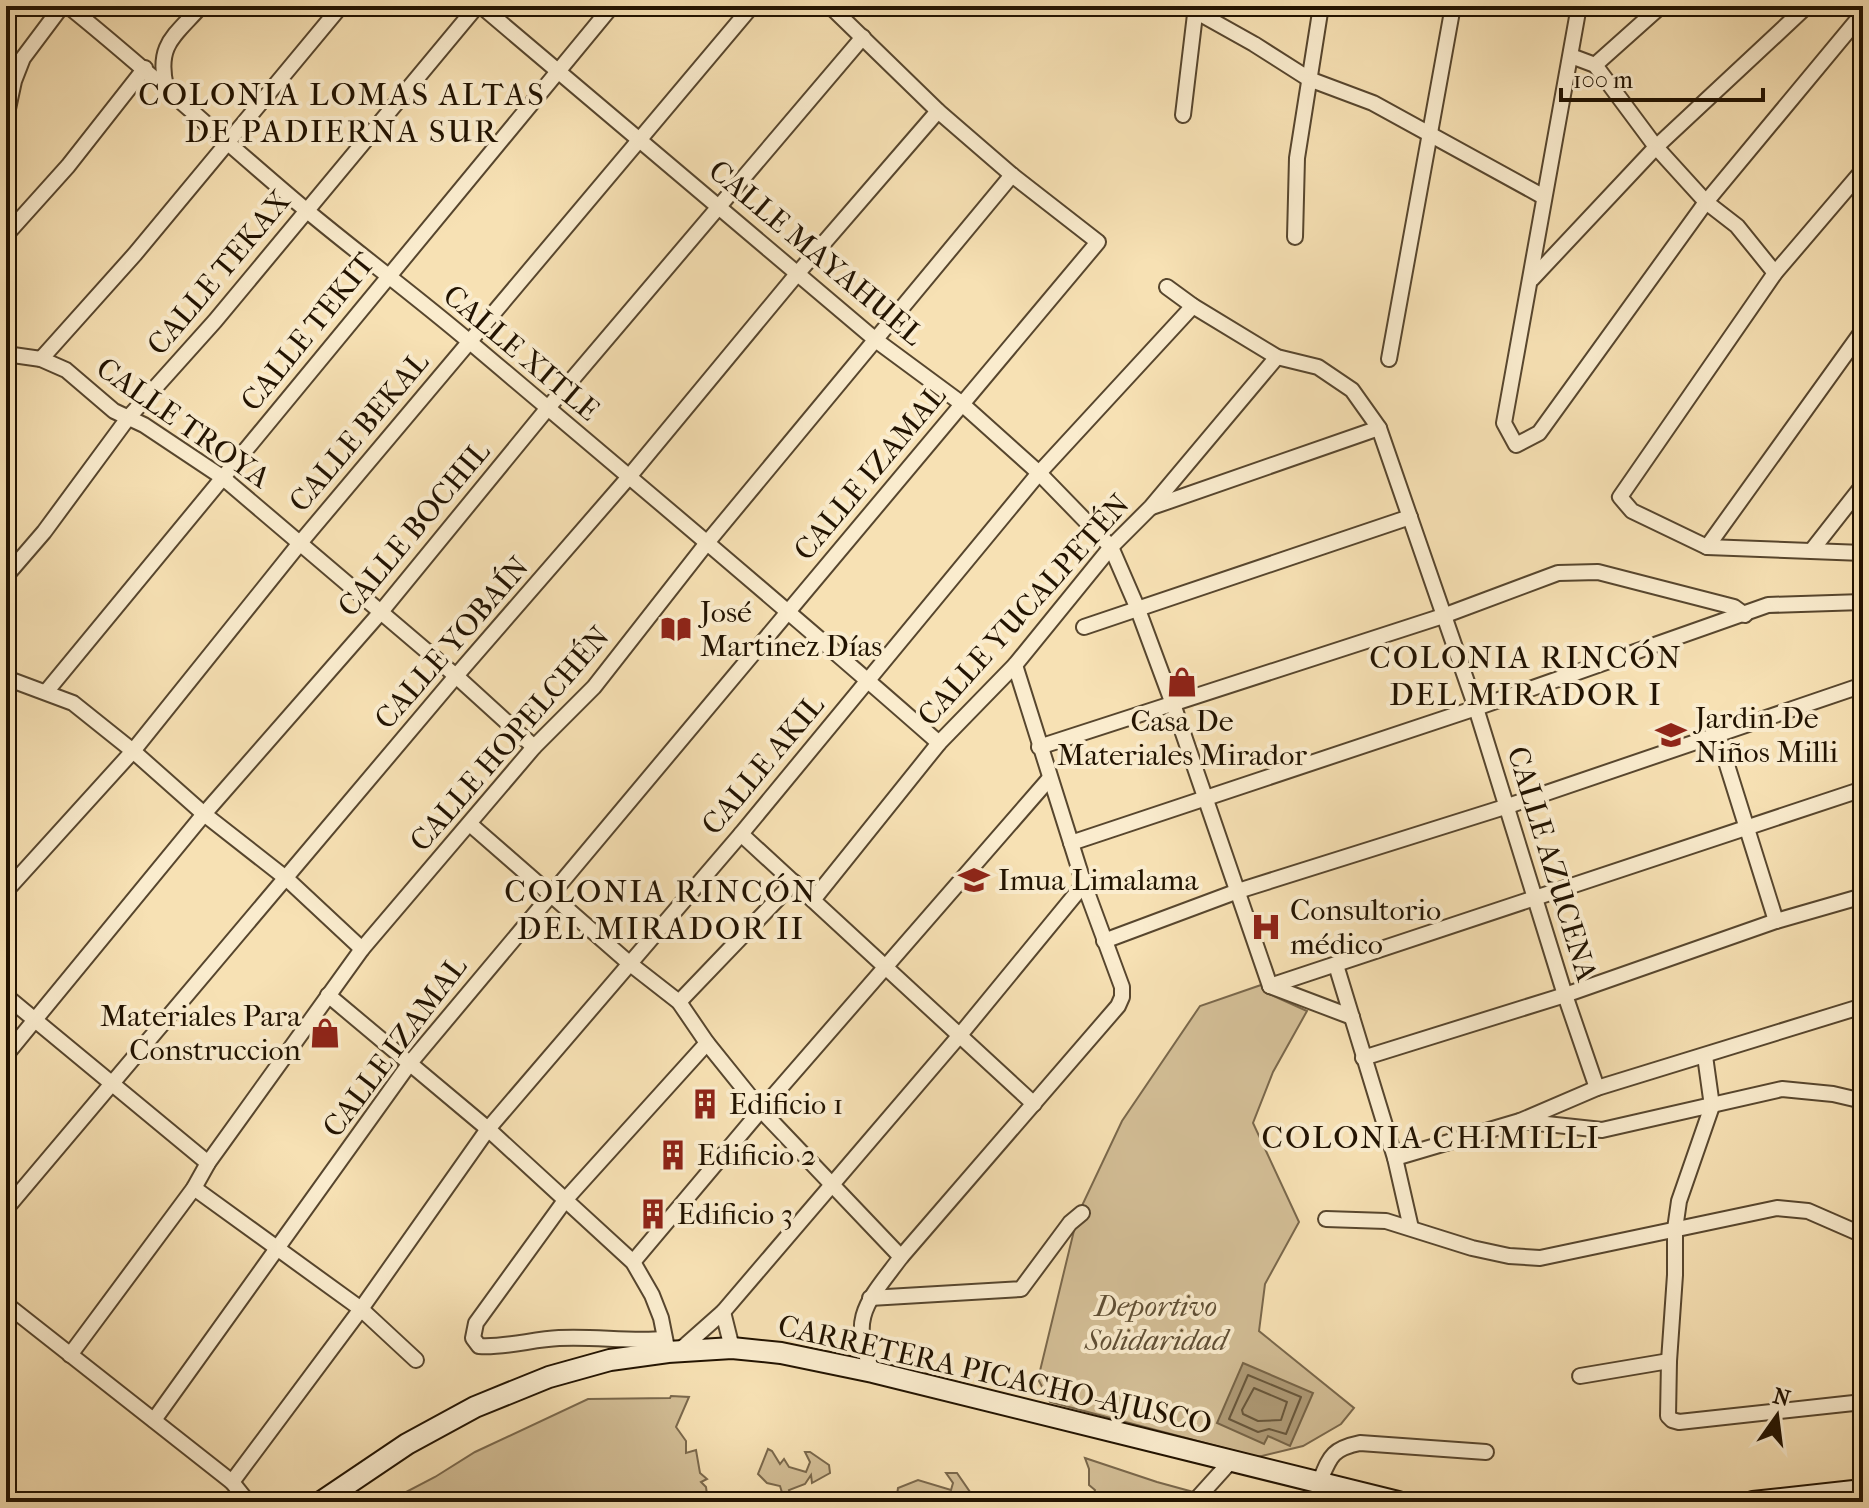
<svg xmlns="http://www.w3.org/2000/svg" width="1869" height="1508" viewBox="0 0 1869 1508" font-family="'IM FELL French Canon',serif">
<rect width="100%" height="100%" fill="#f7e1b4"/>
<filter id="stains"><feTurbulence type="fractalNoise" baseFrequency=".0025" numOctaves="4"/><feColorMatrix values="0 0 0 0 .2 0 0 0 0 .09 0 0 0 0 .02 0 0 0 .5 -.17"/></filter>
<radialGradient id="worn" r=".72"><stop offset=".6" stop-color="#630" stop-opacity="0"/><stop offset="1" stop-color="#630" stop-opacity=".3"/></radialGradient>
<!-- green -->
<g fill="#d3be96" stroke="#7a684c" stroke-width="2">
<polygon points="1261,985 1269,994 1307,1011 1273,1072 1253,1123 1299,1222 1265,1284 1259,1331 1354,1408 1341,1424 1303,1446 1258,1457 1050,1402 1038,1379 1078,1214 1122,1121 1200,1006"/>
<polygon points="671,1396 689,1397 676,1427 686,1441 686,1453 696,1450 700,1473 707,1479 701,1482 706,1487 708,1502 387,1502 435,1477 475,1452 588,1399 670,1398"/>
<polygon points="768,1449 772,1451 780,1464 784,1459 789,1467 806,1472 810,1462 805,1452 810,1452 829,1465 830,1473 812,1483 811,1475 805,1484 789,1490 791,1497 805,1493 806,1502 781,1502 784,1499 780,1486 767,1483 758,1474"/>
<path d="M1085,1458L1157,1482L1230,1502H1142L1139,1493C1131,1498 1127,1494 1120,1496C1110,1500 1106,1502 1094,1502L1092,1498L1095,1490L1089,1485V1469Z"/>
<polygon points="946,1473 957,1473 970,1492 967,1502 854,1502 857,1494 885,1501 897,1495 898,1488 918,1480 951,1490 953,1483"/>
</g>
<!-- water -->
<polygon fill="#af9b77" stroke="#776548" stroke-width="2" points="1243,1363 1313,1393 1290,1446 1268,1436 1264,1444 1217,1423"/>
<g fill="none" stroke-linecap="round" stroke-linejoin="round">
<!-- shore -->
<g stroke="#68573c" stroke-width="2">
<polygon points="1248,1375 1301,1397 1286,1434 1269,1429 1258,1432 1229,1419"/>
<polygon points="1254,1388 1287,1402 1281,1420 1258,1421 1243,1414 1242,1410"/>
</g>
<!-- minor casing -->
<g stroke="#57462e" stroke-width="18">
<g id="minor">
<path d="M68,6C149,71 226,143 306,210C360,255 417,297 471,343C627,475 785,607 939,743"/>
<polyline points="481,6 877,341 961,403 1039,473 1111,547 1137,607 1173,704 1270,986"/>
<polyline points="1186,6 1254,44 1309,79 1373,103 1544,197"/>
<polyline points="1579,6 1504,423 1516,445 1539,433 1706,202 1863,13"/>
<polyline points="1571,56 1595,65 1656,147 1706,202 1737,226 1775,273"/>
<polyline points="1595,65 1661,6"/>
<path d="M166,87C156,44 175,36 201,6"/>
<polyline points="1183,115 1196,6"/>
<polyline points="6,118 14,81 23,58 62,6"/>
<polyline points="1863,170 1775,273 1620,497 1632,511 1707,547 1863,553"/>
<polyline points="6,235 68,166 145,68"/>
<polyline points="1295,237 1297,158 1321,6"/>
<polyline points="1532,279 1656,147 1807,6"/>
<polyline points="1167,287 1193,306 1277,357 1318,367 1352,390 1379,428 1476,708 1565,995 1597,1088"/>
<polyline points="6,354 41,359 66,370 114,411 144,425 222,477 456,676 534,747"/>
<polyline points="41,359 135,254 341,6"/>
<polyline points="1389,359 1453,6"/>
<polyline points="1152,507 1379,428"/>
<polyline points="1707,547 1863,330"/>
<polyline points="1812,550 1863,485"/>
<polyline points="6,576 44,532 128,418 215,321 477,6"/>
<polyline points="1084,627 1410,517"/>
<polyline points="6,678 73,703 133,751 204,814 287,879 362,949"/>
<polyline points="46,692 612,6"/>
<polyline points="1717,733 1776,921"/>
<polyline points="1039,747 1443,616 1558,573 1598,572 1734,607 1745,615"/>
<polyline points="471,825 629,963 679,1002 707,1043 761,1110 901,1257"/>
<polyline points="741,834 1034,1104"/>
<polyline points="1071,843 1476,708 1768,605 1863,602"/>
<polyline points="6,891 133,751 300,543 752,6"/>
<polyline points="813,900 939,743 1015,665 1111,547 1151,507 1277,357"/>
<polyline points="1104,941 1238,891 1508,806 1863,685"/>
<polyline points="1336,965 1395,1158 1411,1228"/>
<polyline points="1270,986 1863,789"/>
<polyline points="1270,986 1352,1017"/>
<polyline points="328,995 488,1129 633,1262 652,1295 661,1318 667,1348"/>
<polyline points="6,996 208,1163"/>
<polyline points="679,1002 794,882"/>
<polyline points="6,1055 204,814 380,613 547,409 863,37"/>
<polyline points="1705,1056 1712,1106 1679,1201 1675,1229 1675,1275 1669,1361 1668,1416 1672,1420 1679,1422 1863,1402"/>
<polyline points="1363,1058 1565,995 1776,921 1863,896"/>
<polyline points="1520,1121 1602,1130 1782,1089 1833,1094 1863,1101"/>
<polyline points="1395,1158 1520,1121 1597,1088 1863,1006"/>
<polyline points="194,1188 361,1309 416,1360"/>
<polyline points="6,1209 456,676 628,478 797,274 938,111"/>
<polyline points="1326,1219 1386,1221 1472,1248 1509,1256 1540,1258 1777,1208 1808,1211 1863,1235"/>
<polyline points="633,1262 761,1110 1049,779"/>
<polyline points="870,1298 1021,1289 1070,1223 1082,1213"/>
<polyline points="6,1304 232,1482 248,1502"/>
<polyline points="723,1312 732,1348"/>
<path d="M664,1339C628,1342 595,1336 559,1338C533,1339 506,1348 479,1346L473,1338L476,1323L566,1199L707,1043"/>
<polyline points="679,1351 723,1312 960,1035 1084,884"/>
<polyline points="70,1355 194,1188 208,1163 362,949 534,747 594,687 706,544 1012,175"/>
<path d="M873,1372C847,1318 869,1300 901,1257L1118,1006L1122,997V987L1084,884L1015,665"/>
<polyline points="1580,1376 1669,1361"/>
<polyline points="154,1420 410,1063 1098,242 1012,175 938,111 830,6"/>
<polyline points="232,1482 361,1309 488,1129 741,834 1039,473 1193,306"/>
<path d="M1319,1483C1330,1457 1331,1449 1360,1443L1486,1452"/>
<polyline points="1194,1502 1231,1461"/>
</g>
</g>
<!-- secondary casing -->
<g stroke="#221301" stroke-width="24">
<g id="secondary">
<polyline points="321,1502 407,1444 475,1407 549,1377 610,1360 668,1352 732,1348 781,1353 873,1372 1398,1502"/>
<polyline points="1753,1502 1863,1490"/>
</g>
</g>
<!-- minor -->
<use href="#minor" stroke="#faecce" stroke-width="14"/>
<!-- secondary -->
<use href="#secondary" stroke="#faecce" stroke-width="20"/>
</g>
<!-- icons -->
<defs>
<g id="library-bare" transform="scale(2.4)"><path d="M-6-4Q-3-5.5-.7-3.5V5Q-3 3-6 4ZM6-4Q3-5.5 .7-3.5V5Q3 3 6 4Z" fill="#8f2418" stroke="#faecce" stroke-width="2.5" paint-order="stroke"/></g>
<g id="shop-bare" transform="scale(2.4)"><path d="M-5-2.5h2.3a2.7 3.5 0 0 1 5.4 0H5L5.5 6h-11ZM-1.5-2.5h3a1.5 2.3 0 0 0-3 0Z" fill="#8f2418" stroke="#faecce" stroke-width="2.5" paint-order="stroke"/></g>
<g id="school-bare" transform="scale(2.4)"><path d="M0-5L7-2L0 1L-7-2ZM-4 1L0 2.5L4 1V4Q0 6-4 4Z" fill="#8f2418" stroke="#faecce" stroke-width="2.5" paint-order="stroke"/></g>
<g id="hospital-bare" transform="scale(2.4)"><path d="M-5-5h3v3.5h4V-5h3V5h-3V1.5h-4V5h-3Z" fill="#8f2418" stroke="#faecce" stroke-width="2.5" paint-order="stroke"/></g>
<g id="building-bare" transform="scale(2.4)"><path d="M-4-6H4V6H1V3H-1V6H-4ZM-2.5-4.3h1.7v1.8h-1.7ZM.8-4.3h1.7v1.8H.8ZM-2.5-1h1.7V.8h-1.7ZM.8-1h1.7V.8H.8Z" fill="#8f2418" stroke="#faecce" stroke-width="2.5" paint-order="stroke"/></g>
</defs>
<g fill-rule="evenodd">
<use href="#library-bare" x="676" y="629"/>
<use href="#shop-bare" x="1182" y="682"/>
<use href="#school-bare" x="1671" y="735"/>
<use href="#school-bare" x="974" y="880"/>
<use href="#hospital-bare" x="1266" y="927"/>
<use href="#shop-bare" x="325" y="1033"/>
<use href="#building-bare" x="705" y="1104"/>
<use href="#building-bare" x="673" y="1155"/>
<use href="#building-bare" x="653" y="1214"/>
</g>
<g text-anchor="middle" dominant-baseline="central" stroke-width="8" stroke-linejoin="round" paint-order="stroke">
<!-- street labels -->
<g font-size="30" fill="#221301" stroke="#faecce">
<text transform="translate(816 253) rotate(40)">CALLE MAYAHUEL</text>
<text transform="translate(219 273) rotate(-50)">CALLE TEKAX</text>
<text transform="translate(308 332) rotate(-51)">CALLE TEKIT</text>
<text transform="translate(521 353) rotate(40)">CALLE XITLE</text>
<text transform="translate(183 423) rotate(35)">CALLE TROYA</text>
<text transform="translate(359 432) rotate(-50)">CALLE BEKAL</text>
<text transform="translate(870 473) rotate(-50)">CALLE IZAMAL</text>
<text transform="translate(414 529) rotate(-50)">CALLE BOCHIL</text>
<text transform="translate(1024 610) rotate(-48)">CALLE YUCALPETÉN</text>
<text transform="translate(452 643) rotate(-49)">CALLE YOBAÍN</text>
<text transform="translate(510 739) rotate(-49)">CALLE HOPELCHÉN</text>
<text transform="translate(763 765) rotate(-50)">CALLE AKIL</text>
<text transform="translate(1552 864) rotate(73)">CALLE AZUCENA</text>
<text transform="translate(395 1047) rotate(-53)">CALLE IZAMAL</text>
<text transform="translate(995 1375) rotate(13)">CARRETERA PICACHO-AJUSCO</text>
</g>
<!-- poi labels -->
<g font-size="30" fill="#221301" stroke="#faecce" text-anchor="start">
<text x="700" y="612">José<tspan x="700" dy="34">Martinez Días</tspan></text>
<text x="1695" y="718">Jardin De<tspan x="1695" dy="34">Niños Milli</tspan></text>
<text x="1182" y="721" text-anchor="middle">Casa De<tspan x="1182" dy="34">Materiales Mirador</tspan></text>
<text x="998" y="880">Imua Limalama</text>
<text x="1290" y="910">Consultorio<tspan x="1290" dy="34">médico</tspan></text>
<text x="301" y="1016" text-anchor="end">Materiales Para<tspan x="301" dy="34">Construccion</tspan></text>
<text x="729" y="1104">Edificio 1</text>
<text x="697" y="1155">Edificio 2</text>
<text x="677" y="1214">Edificio 3</text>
</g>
<!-- park labels -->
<g font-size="30" font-style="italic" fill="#604f35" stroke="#faecce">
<text x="1156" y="1306">Deportivo<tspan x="1156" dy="34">Solidaridad</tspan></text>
</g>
<!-- neighbourhood labels -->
<g font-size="32" letter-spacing="2" fill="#221301" stroke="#faecce">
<text x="342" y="94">COLONIA LOMAS ALTAS<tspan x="342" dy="37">DE PADIERNA SUR</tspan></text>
<text x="1526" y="657">COLONIA RINCÓN<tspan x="1526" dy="37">DEL MIRADOR I</tspan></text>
<text x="661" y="891">COLONIA RINCÓN<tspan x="661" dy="37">DEL MIRADOR II</tspan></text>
<text x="1431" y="1137">COLONIA CHIMILLI</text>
</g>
</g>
<!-- margin -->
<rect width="1869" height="1508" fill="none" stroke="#f7e1b4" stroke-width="32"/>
<rect x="8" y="8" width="1853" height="1492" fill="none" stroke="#221301" stroke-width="4"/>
<rect x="16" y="16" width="1837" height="1476" fill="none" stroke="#221301" stroke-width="2"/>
<!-- north arrow -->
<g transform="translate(1777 1416) rotate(14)" stroke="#faecce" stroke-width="6" paint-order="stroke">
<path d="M0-6L14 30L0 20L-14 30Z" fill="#221301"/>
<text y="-12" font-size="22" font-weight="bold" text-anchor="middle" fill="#221301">N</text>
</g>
<!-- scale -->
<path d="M1561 88v12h202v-12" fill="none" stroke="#221301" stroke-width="4"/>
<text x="1573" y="88" font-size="24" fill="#221301" stroke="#faecce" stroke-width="6" paint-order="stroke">100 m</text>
<rect width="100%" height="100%" filter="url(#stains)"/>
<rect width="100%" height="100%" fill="url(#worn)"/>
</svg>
